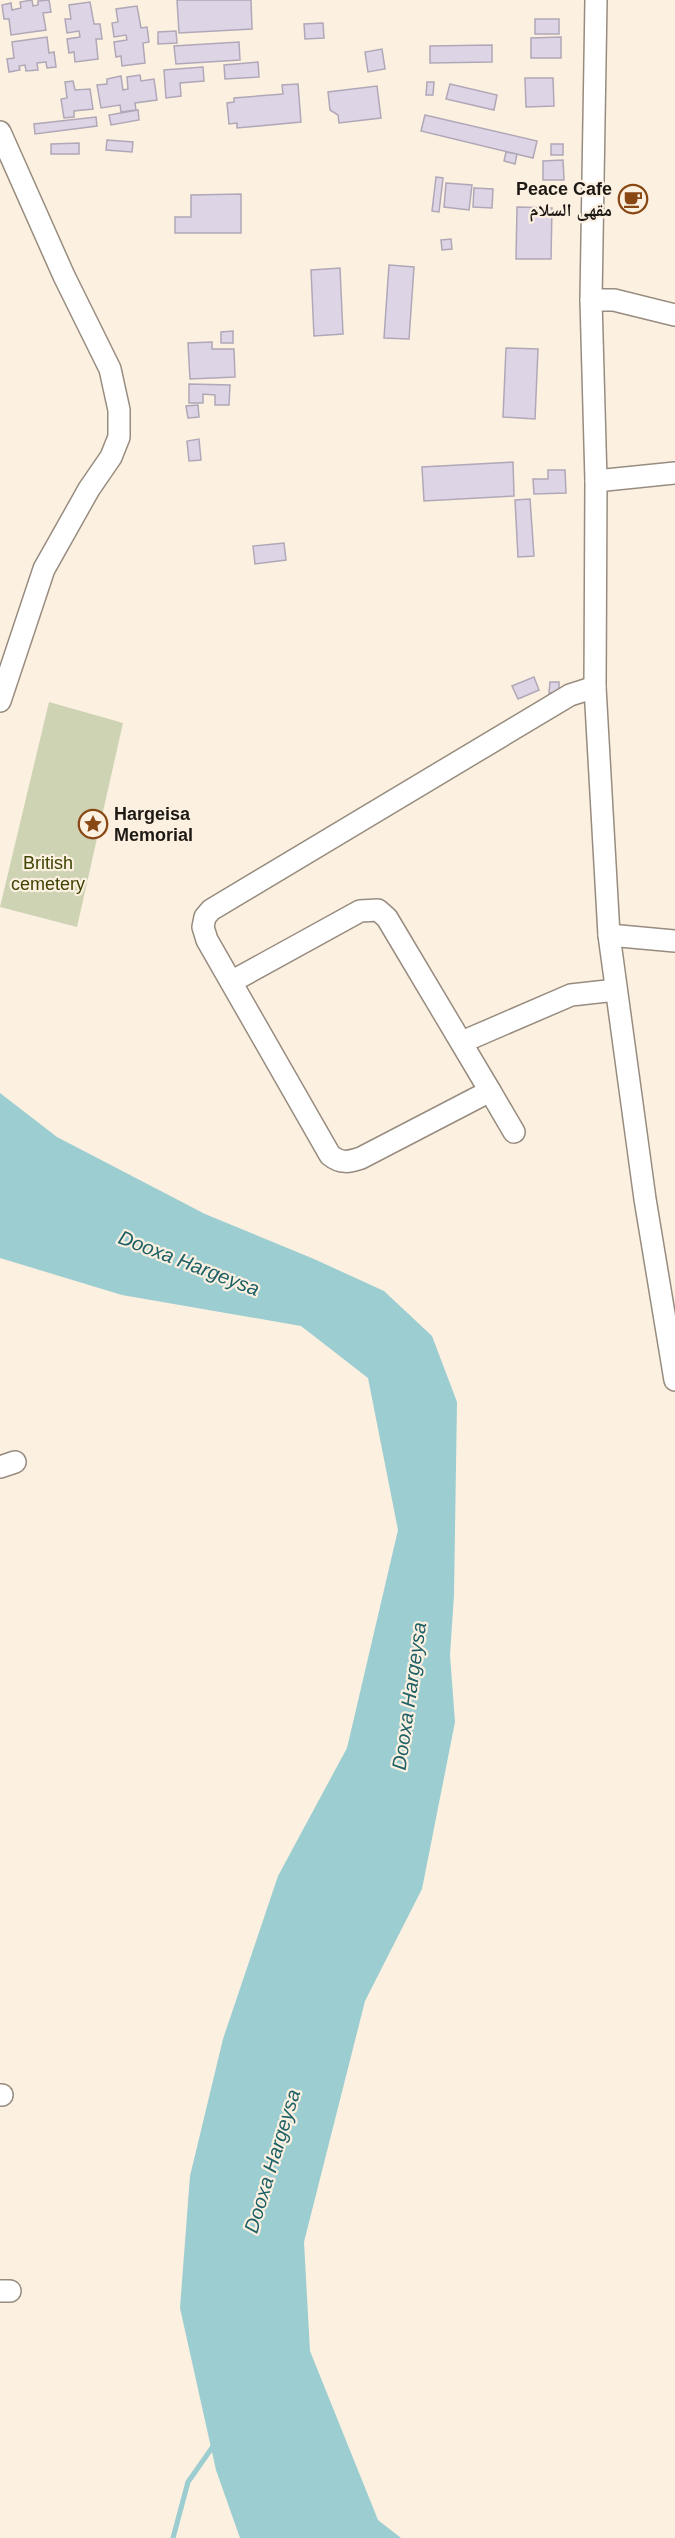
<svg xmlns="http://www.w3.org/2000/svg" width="675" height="2538" viewBox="0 0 675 2538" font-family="Arial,'Noto Naskh Arabic',sans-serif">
<rect width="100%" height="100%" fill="#fcf0e1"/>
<!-- green -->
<polygon fill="#cdd3b3" points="49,702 123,723 77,927 0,907"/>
<!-- water -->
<polygon fill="#9bcdd1" points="0,1093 57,1137 205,1214 314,1259 384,1291 432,1336 457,1402 454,1595 450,1655 455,1722 422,1889 365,2001 304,2242 310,2351 378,2520 401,2538 240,2538 216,2470 180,2308 190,2176 223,2039 278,1876 347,1748 398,1530 368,1378 301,1326 122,1295 0,1258"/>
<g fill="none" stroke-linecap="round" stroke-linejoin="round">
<!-- stream -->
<polyline stroke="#9bcdd1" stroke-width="5" points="173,2538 188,2482 214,2445"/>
</g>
<!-- building -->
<g fill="#ddd5e5" stroke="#b0a8b7" stroke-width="1.5">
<polygon points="32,0 33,6 38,5 38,1 49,0 51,12 43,13 46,30 11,35 9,19 4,19 2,5 11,3 12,10 21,8 20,2"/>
<polygon points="177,0 251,0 252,29 179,33"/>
<polygon points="90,2 94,24 100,24 102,39 96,39 98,59 75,62 74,52 69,53 67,39 80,37 79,31 67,33 65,19 71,19 69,5"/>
<polygon points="137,6 141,28 147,27 149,42 143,43 145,63 122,66 121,56 116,57 114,42 127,40 126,35 114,37 112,23 118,22 116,9"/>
<rect x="535" y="19" width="24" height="15"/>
<polygon points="323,23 324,38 305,39 304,24"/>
<polygon points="176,31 177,43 158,44 158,32"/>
<polygon points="47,37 49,53 54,52 56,67 47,68 46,62 37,63 38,70 26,71 25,65 19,66 20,70 9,72 7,59 14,58 12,42"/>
<polygon points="561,37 561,58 531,58 531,38"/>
<polygon points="239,42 240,60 176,64 174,46"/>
<polygon points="492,45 492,62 430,63 430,46"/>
<polygon points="382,49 385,69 368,72 365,52"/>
<polygon points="258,62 259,77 225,79 224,65"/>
<polygon points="203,67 204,81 180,83 181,96 166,98 164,70"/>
<polygon points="140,75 141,81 154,79 157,100 135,103 136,110 121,112 120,105 101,108 97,85 107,84 107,79 121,76 123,90 128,89 127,77"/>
<polygon points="525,78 553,78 554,106 526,107"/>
<polygon points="73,81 75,90 90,89 93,109 74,111 74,117 64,118 61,99 67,98 65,82"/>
<polygon points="427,82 434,82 433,95 426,95"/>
<polygon points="298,84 301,122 237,128 237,123 229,124 227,103 234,102 234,98 283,94 282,85"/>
<polygon points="450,84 497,95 494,110 446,99"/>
<polygon points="377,86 381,118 339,123 338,115 330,110 328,92"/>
<polygon points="138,110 139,120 111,125 109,115"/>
<polygon points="425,115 537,141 533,158 421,131"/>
<polygon points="96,117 97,126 35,134 34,124"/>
<polygon points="107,140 133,142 132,152 106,150"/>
<polygon points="79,143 79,154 51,154 51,144"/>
<rect x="551" y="144" width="12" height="11"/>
<polygon points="506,152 517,154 515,164 504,161"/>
<polygon points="563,160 564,180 543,180 543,161"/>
<polygon points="436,177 443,178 439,212 432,211"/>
<polygon points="446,183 472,185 469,210 444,207"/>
<polygon points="474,188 493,189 492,208 473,207"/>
<polygon points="241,194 241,233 175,233 175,217 191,217 191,195"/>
<polygon points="517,207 552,208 551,259 516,259"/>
<polygon points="451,239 452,249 442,250 441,240"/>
<polygon points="389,265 414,267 409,339 384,338"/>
<polygon points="340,268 343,334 314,336 311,270"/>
<polygon points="233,331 233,343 221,343 221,332"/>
<polygon points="212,342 212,349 234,349 235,377 190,379 188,343"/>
<polygon points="506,348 538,349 535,419 503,417"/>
<polygon points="189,384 230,385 229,405 215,405 215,395 203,394 203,403 189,403"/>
<polygon points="198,405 199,417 188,418 186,406"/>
<polygon points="199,439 201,460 189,461 187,441"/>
<polygon points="513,462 514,496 424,501 422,467"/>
<polygon points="548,470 565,470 566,493 534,494 533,479 548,479"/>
<polygon points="530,499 534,556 518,557 515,500"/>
<polygon points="284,543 286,560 255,564 253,546"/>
<polygon points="534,677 539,690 518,699 512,686"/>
<polygon points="550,682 559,682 559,693 549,693"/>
</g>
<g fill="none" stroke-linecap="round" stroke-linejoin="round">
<!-- minor casing -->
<g stroke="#978c7f" stroke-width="24">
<g id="minor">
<polyline points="596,0 591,300 596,481 595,687 609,935 645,1199 675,1380"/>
<polyline points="0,132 64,276 110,369 119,410 119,437 111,457 89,489 44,569 0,701"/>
<polyline points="591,300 614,300 675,315"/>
<polyline points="596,481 675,473"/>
<polyline points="609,935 675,941"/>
<path d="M231,982L360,911L378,910L387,918L490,1091L361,1158C349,1162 341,1164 330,1155L207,940L203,927L205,917L211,910L570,695L595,687"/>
<polyline points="462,1042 571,995 616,990"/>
<polyline points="490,1091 514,1132"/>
<polyline points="0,1467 15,1462"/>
<polyline points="0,2095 2,2095"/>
<polyline points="0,2291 10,2291"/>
</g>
</g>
<!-- minor -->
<use href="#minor" stroke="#fff" stroke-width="21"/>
</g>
<!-- icons -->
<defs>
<g id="cafe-ring" transform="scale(1.5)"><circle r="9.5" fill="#fcf0e1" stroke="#894714" stroke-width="1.5"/><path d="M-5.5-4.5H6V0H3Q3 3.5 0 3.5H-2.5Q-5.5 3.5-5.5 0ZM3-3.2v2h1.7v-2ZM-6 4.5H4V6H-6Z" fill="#894714"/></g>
<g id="sight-ring" transform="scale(1.5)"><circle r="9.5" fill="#fcf0e1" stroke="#894714" stroke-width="1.5"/><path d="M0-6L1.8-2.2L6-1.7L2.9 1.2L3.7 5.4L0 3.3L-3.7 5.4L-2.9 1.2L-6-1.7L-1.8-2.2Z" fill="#894714"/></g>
</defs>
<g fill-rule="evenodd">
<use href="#cafe-ring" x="633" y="199"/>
<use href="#sight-ring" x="93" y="824"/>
</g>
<g text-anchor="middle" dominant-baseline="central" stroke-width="4.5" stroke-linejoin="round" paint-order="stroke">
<!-- poi labels -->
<g font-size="18" font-weight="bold" fill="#1d1914" stroke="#fcf0e1" text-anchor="end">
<text x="612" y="189">Peace Cafe<tspan x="612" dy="21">مقهى السلام</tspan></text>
<text x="114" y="814" text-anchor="start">Hargeisa<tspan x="114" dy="21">Memorial</tspan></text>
</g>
<!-- park labels -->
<g font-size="18" fill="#3d4402" stroke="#fcf0e1">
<text x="48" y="863">British<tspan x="48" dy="21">cemetery</tspan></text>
</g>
<!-- water labels -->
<g font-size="20" font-style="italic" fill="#1d6066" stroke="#fcf0e1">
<text transform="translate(189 1263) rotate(21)">Dooxa Hargeysa</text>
<text transform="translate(409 1696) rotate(-82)">Dooxa Hargeysa</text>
<text transform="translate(272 2161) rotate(-73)">Dooxa Hargeysa</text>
</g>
</g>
</svg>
